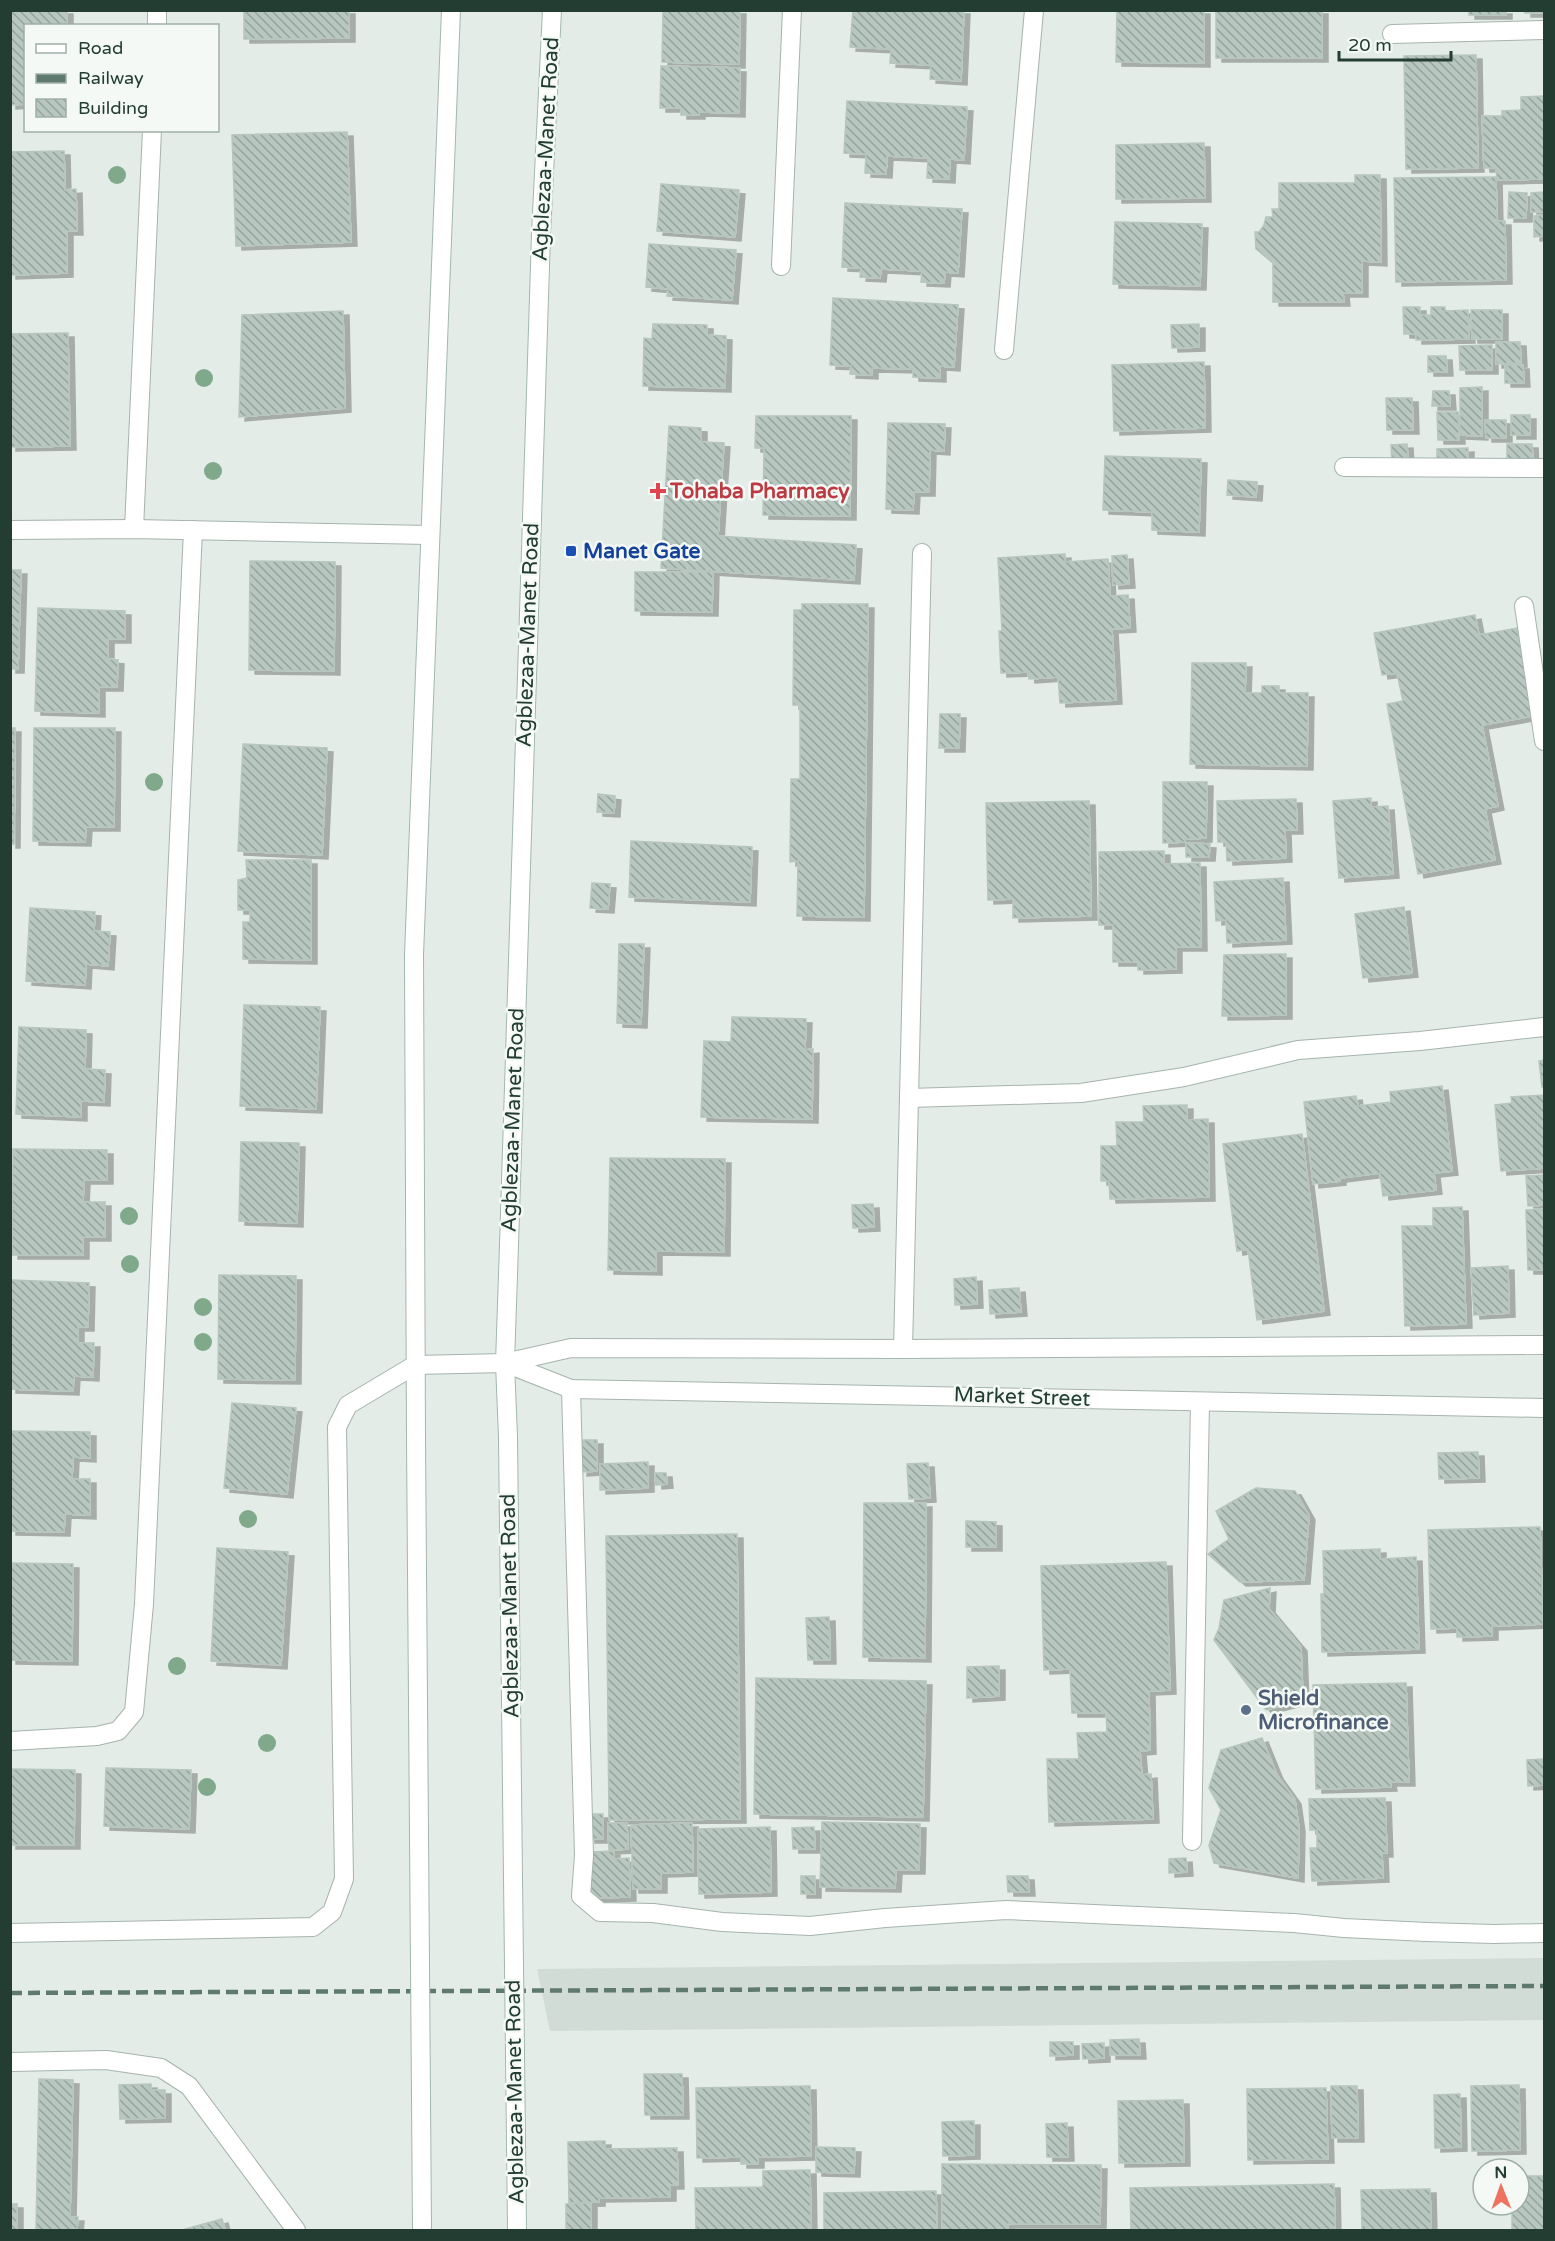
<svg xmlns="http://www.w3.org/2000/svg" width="1555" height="2241" viewBox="0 0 1555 2241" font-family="'Varela Round',sans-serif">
<defs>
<pattern id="building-back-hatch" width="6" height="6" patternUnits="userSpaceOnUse" patternTransform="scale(1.5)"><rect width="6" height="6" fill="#b8c7c0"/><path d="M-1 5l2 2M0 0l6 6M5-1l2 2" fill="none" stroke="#95a39d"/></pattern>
<filter id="shadow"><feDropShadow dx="6" dy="4" stdDeviation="0" flood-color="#0004"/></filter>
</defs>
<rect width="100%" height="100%" fill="#e3ece7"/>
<!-- built -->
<polygon fill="#d1dcd6" points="1544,1958 1544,2020 550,2031 537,1969"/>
<!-- building -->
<g fill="url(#building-back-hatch)" stroke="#b6c6bd" stroke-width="1.5" filter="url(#shadow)">
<polygon points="10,10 67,10 67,26 26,26 26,104 10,105"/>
<polygon points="244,10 349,10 349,38 244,39"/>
<polygon points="663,10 740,10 739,64 662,62"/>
<polygon points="853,10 964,10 961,81 930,79 931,65 890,63 891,49 850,47"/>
<polygon points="1117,10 1204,10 1204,63 1116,62"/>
<rect x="1216" y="10" width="106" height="48"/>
<rect x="1469" y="10" width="37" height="5"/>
<rect x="1525" y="10" width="19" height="3"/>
<polygon points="1476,55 1478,168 1406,169 1404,56"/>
<polygon points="661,66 740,68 739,113 699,112 699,115 681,115 681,108 660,108"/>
<polygon points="1544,96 1544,179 1497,180 1496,168 1484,168 1482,116 1502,116 1502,111 1521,110 1521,97"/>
<polygon points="847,101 967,107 964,160 950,159 949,179 927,178 928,158 887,156 886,174 865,173 866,154 844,153"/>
<polygon points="347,132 351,242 236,246 232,135"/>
<polygon points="1204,143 1205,198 1116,199 1116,145"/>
<polygon points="64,151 65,190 76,189 77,231 67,231 67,273 10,275 10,152"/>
<polygon points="1355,175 1380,175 1381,262 1362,261 1362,293 1343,293 1344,302 1273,302 1273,263 1256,249 1255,232 1259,232 1264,225 1266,217 1273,217 1272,209 1279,209 1279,183 1355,183"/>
<polygon points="1496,177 1497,221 1505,221 1506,280 1396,282 1394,178"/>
<polygon points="661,184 739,190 735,237 657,231"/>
<polygon points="1509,192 1527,193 1526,218 1508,218"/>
<polygon points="1544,192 1544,212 1531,212 1531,193"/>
<polygon points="845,203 962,209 958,273 945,272 944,283 921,282 922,271 881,269 880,278 860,277 861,268 842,267"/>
<polygon points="1544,215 1544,236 1534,237 1534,216"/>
<polygon points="1115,222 1202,224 1200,286 1113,284"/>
<polygon points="649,244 736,250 732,300 667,296 668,289 646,287"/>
<polygon points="833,298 958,305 954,367 940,366 940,378 913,377 913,369 872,368 872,375 850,374 851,366 830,365"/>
<polygon points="1403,307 1420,307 1420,315 1431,315 1431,307 1445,307 1445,311 1468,310 1469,339 1416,340 1416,334 1404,334"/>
<polygon points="1471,310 1502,310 1502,339 1472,339"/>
<polygon points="343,311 345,408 239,417 242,315"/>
<polygon points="653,324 707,325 707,335 726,336 725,388 643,386 644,338 652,339"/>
<polygon points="1199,324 1199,347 1172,348 1171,325"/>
<polygon points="68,333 70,446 10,447 10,334"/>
<polygon points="1496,342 1520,342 1521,363 1496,364"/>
<polygon points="1492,345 1492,370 1460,370 1459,346"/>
<polygon points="1428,356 1446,356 1447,372 1428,372"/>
<polygon points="1204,362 1205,428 1114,431 1112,365"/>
<polygon points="1505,365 1523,365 1524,383 1505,383"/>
<polygon points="1482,387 1482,436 1460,435 1460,388"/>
<polygon points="1433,391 1449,391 1450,406 1432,406"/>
<polygon points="1386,398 1412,398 1413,430 1387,430"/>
<polygon points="1437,412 1458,412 1459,440 1438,440"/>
<rect x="1511" y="415" width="19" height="20"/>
<polygon points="756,416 851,416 850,516 763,515 764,448 755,448"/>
<polygon points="1485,420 1506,420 1506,438 1486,438"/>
<polygon points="888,423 945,424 944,451 930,450 929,492 914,492 913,510 886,509"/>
<polygon points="669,426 701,428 701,442 724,443 718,536 856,545 854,580 661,568"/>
<polygon points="1407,444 1408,463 1392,463 1391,445"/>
<polygon points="1507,444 1532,444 1533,464 1507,464"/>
<polygon points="1468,448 1468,464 1437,465 1437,449"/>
<polygon points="1105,456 1201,459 1199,532 1152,530 1152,512 1103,510"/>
<polygon points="1228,480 1257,482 1256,497 1227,495"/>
<polygon points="1065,554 1065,562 1108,559 1110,596 1128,595 1130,628 1112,629 1116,700 1060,703 1058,677 1029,679 1028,672 1001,673 999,631 1002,631 998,558"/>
<polygon points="1127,555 1129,584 1113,585 1112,556"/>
<polygon points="250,561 335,562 334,671 249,670"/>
<polygon points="10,570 21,570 18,669 10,669"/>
<polygon points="635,572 713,572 712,612 635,611"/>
<polygon points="802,604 868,604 864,917 797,916 798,861 790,862 791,779 800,779 800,705 793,705 794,610 802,610"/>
<polygon points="38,608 125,611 125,639 108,639 108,659 118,660 117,687 99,687 99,713 35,711"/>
<polygon points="1475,615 1479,635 1517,628 1533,716 1482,725 1498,806 1485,809 1495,860 1418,874 1387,704 1403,701 1397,673 1382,675 1374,633"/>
<polygon points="1192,663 1246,663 1245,693 1262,693 1262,686 1279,686 1279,693 1308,693 1307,766 1190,764"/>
<polygon points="940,714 960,714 959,748 939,748"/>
<polygon points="10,728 15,728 14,844 10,844"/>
<polygon points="34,728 115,728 114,827 86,827 85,842 33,841"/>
<polygon points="243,744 327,748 322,855 238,851"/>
<polygon points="1163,782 1207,782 1206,838 1185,839 1185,842 1163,843"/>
<polygon points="598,794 615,796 614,813 597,812"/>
<polygon points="1371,798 1371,807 1388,806 1393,874 1339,878 1333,801"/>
<polygon points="1296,799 1297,830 1285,830 1286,858 1227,861 1226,842 1218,842 1217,801"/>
<polygon points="1089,801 1091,916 1013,918 1013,899 988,900 986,803"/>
<polygon points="631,841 752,847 750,902 629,897"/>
<polygon points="1186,843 1210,844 1209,857 1186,857"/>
<polygon points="1164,851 1164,864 1200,863 1201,947 1176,947 1176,969 1138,970 1138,962 1113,962 1113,925 1099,925 1099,852"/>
<polygon points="246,860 311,860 311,960 243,959 243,922 250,922 250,910 238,910 238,880 247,878"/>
<polygon points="1283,878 1286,940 1227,943 1226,920 1216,921 1214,882"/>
<polygon points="592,883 610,884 608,909 590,908"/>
<polygon points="1404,907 1412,973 1363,978 1355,914"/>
<polygon points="30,908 95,912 94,931 110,932 108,966 86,964 85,985 26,981"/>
<polygon points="619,944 644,944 641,1024 617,1023"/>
<polygon points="1286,954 1286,1015 1222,1016 1224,955"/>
<polygon points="244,1005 320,1007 316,1109 240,1106"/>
<polygon points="732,1017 806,1019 805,1050 813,1049 812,1119 701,1117 704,1041 731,1042"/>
<polygon points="19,1027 86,1030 85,1069 105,1070 104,1102 81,1101 81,1117 16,1114"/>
<polygon points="1544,1060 1544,1087 1542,1087 1539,1061"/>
<polygon points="1442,1086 1452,1171 1434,1173 1436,1190 1383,1196 1380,1173 1340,1178 1340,1181 1313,1184 1304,1102 1356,1096 1358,1106 1391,1102 1390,1092"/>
<polygon points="1544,1095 1544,1168 1501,1171 1495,1105 1512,1103 1511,1097"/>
<polygon points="1187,1105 1187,1120 1208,1119 1209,1197 1110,1199 1109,1181 1101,1181 1101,1146 1117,1146 1116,1122 1144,1122 1143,1106"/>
<polygon points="1302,1134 1324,1311 1257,1320 1248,1249 1237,1251 1223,1144"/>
<polygon points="241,1142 299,1143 297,1223 239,1221"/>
<polygon points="13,1149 107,1150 107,1180 84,1180 83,1202 105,1202 105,1237 83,1237 83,1255 12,1255"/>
<polygon points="610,1158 725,1159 724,1252 656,1251 656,1271 608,1270"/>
<polygon points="1544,1175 1544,1205 1528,1206 1526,1176"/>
<polygon points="873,1204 874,1227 853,1228 852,1205"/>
<polygon points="1462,1207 1466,1324 1405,1326 1402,1226 1433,1226 1433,1208"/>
<polygon points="1544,1209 1544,1270 1528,1270 1526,1210"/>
<polygon points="1508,1266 1509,1313 1474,1315 1471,1268"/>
<polygon points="219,1275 296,1276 295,1380 218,1379"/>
<polygon points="976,1277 977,1304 955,1305 954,1279"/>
<polygon points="11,1280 89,1283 88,1327 78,1327 78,1343 94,1343 93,1377 74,1376 73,1391 10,1389"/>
<polygon points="1019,1288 1021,1312 990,1314 989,1290"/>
<polygon points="232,1403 296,1408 287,1494 224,1488"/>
<polygon points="10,1431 90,1432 90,1458 73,1457 72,1479 90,1479 90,1515 65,1514 64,1532 10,1531"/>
<polygon points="582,1440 597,1440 597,1471 581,1472"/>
<polygon points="1478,1452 1479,1478 1439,1479 1438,1453"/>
<polygon points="648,1462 648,1488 600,1490 600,1464"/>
<polygon points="928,1463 930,1498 909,1499 907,1464"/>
<polygon points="655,1473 666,1473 667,1484 656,1485"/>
<polygon points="1256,1488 1295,1491 1309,1516 1304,1580 1240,1582 1208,1554 1229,1539 1216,1511"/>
<polygon points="864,1503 926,1503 925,1658 863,1657"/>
<polygon points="966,1521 996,1522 996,1547 966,1547"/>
<polygon points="1540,1527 1543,1624 1492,1626 1492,1636 1457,1637 1457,1628 1431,1629 1428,1530"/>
<polygon points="737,1534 740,1819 609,1820 606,1536"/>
<polygon points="217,1548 288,1552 281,1665 211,1661"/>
<polygon points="1380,1549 1380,1559 1416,1557 1419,1649 1322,1652 1321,1594 1324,1594 1323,1551"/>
<polygon points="1166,1562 1170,1690 1149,1691 1150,1750 1140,1751 1142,1775 1151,1774 1153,1819 1049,1822 1047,1759 1079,1759 1077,1733 1107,1732 1106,1713 1072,1713 1070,1669 1044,1670 1041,1566"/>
<polygon points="10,1563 73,1564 72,1661 10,1660"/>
<polygon points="1270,1588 1269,1609 1301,1647 1303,1700 1266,1710 1214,1640 1219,1628 1224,1600"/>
<polygon points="829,1617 830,1660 808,1660 806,1618"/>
<polygon points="999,1666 999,1696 967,1698 967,1667"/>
<polygon points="756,1678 926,1681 923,1817 754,1814"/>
<polygon points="1406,1683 1409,1782 1390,1782 1391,1787 1316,1789 1313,1685"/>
<polygon points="1262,1738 1277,1775 1295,1800 1299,1828 1298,1878 1214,1863 1209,1845 1221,1810 1209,1788 1221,1750"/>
<polygon points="1544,1759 1544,1785 1528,1786 1527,1760"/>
<polygon points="106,1768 191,1770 189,1829 104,1826"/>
<polygon points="10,1769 75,1770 74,1845 10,1845"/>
<polygon points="1385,1798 1387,1853 1382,1853 1383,1878 1312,1881 1310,1848 1317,1848 1317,1830 1310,1830 1309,1799"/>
<polygon points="588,1814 603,1814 603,1839 589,1839"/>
<polygon points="822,1822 920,1824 919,1870 896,1870 895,1888 820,1887"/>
<polygon points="608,1823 627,1823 628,1849 609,1850"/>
<polygon points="692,1823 693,1872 661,1873 661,1889 633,1889 631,1825"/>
<polygon points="770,1827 771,1892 699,1894 698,1829"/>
<polygon points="814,1827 815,1849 793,1849 792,1828"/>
<polygon points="614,1851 614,1859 629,1858 630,1897 591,1898 590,1852"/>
<polygon points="1186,1858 1187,1872 1169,1873 1169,1859"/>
<rect x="801" y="1876" width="14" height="18"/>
<polygon points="1007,1876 1028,1876 1029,1892 1008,1892"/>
<polygon points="1139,2039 1140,2055 1110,2055 1110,2040"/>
<polygon points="1050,2042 1073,2042 1073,2055 1050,2056"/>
<polygon points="1104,2043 1104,2058 1083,2059 1082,2044"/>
<polygon points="644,2074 682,2074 683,2115 645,2115"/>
<polygon points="39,2079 73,2080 70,2217 78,2217 77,2230 36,2230"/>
<polygon points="151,2084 151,2090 165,2090 165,2118 120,2119 119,2085"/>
<polygon points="1519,2085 1520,2150 1472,2151 1471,2086"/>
<polygon points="810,2086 811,2156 758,2157 758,2164 741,2164 741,2157 697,2158 696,2088"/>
<polygon points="1331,2086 1357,2086 1358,2138 1332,2138"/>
<polygon points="1326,2088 1328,2159 1248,2160 1247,2089"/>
<polygon points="1460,2094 1461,2147 1435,2148 1434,2095"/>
<polygon points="1183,2100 1184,2162 1119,2163 1118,2101"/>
<polygon points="974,2121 974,2155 943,2156 942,2122"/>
<polygon points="1067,2123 1068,2157 1047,2157 1046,2124"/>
<polygon points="605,2141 605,2149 677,2148 678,2185 670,2185 670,2197 599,2198 599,2202 569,2203 568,2142"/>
<polygon points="816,2147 855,2148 854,2173 816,2172"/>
<polygon points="942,2164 1101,2165 1100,2224 1008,2224 1008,2230 942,2230"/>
<polygon points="810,2170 811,2230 696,2230 695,2188 763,2187 763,2171"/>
<polygon points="1519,2176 1544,2176 1544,2230 1512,2230 1512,2205 1519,2205"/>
<polygon points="1334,2184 1335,2230 1131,2230 1130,2188"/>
<polygon points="1430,2189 1431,2230 1362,2230 1361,2190"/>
<polygon points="936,2191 937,2230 824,2230 824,2193"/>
<polygon points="591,2203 591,2230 566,2230 566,2204"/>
<rect x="10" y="2204" width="7" height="26"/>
<polygon points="222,2219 225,2230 185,2230 185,2229"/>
</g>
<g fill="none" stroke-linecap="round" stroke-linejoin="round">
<!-- service casing -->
<g stroke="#a6b4ad" stroke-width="20">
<g id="service">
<polyline points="1524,606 1544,741"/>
<polyline points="1192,1841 1200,1402"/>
</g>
</g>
<!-- minor casing -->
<g stroke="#a6b4ad" stroke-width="20">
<g id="minor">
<polyline points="157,26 157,10"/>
<polyline points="1392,34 1544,30"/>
<polyline points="781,266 792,10"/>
<polyline points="1004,350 1034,10"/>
<polyline points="1344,467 1544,468"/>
<polyline points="134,529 152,130"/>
<polyline points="10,530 134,529 429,535"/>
<polyline points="909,1098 1081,1093 1184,1077 1298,1050 1420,1041 1544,1027"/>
<polyline points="903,1349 922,553"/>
<polyline points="505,1363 571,1389 1544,1408"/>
<polyline points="571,1389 584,1855 581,1896 600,1912 653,1913 722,1922 810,1926 885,1918 1006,1910 1294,1923 1344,1928 1427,1932 1494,1934 1544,1933"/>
<polyline points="10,1741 97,1736 118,1731 134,1712 144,1604 193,530"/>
<polyline points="10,1933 313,1927 332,1912 344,1879 337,1427 348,1405 415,1365 505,1363 571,1348 903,1349 1544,1345"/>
<polyline points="10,2062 106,2060 161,2068 189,2086 296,2230"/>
</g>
</g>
<!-- secondary casing -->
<g stroke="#a2b8ae" stroke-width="20">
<g id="secondary">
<polyline points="508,1437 505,1363 509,1245 541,234 552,10"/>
<polyline points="416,1438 414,955 451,10"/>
</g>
</g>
<!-- service -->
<use href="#service" stroke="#fff" stroke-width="18"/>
<!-- minor -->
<use href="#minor" stroke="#fff" stroke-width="18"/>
<!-- secondary -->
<use href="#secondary" stroke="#fff" stroke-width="18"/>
<!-- rail -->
<polyline stroke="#5e796e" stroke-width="4.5" stroke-dasharray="12 6" stroke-linecap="butt" points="10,1993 1544,1986"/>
<!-- secondary-bridge casing -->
<g stroke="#a2b8ae" stroke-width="20" stroke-linecap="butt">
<g id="secondary-bridge">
<polyline points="508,1437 517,2230"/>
<polyline points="416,1438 422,2230"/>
</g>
</g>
<!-- secondary-bridge -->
<use href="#secondary-bridge" stroke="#fff" stroke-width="18"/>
</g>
<!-- trees -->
<g fill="#80a98c">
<circle cx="117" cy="175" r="9"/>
<circle cx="204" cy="378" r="9"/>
<circle cx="213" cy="471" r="9"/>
<circle cx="154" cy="782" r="9"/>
<circle cx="129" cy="1216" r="9"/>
<circle cx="130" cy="1264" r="9"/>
<circle cx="203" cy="1307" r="9"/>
<circle cx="203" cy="1342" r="9"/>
<circle cx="248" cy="1519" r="9"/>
<circle cx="177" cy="1666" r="9"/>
<circle cx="267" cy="1743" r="9"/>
<circle cx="207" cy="1787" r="9"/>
</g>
<!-- markers -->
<path fill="#e0444e" stroke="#f4f9f6" stroke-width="2" d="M655 482h6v6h6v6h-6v6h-6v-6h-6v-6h6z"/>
<rect fill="#1a4fb4" stroke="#f4f9f6" stroke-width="2" x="565" y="545" width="12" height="12" rx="3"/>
<circle fill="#5c6f8a" stroke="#f4f9f6" stroke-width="2" cx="1246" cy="1710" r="6"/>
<g text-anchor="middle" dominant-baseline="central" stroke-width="5" stroke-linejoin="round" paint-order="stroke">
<!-- street labels -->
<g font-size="21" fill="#233d33" stroke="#f4f9f6">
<text transform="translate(546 149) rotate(-87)">Agblezaa-Manet Road</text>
<text transform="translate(528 635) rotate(-88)">Agblezaa-Manet Road</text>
<text transform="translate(513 1120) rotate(-88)">Agblezaa-Manet Road</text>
<text transform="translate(1022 1397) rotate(2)">Market Street</text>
<text transform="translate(510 1606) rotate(-91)">Agblezaa-Manet Road</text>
<text transform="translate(515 2092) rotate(-91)">Agblezaa-Manet Road</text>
</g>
<!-- health labels -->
<g font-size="21" font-weight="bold" fill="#be3a42" stroke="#f4f9f6" text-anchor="start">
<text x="670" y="491">Tohaba Pharmacy</text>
</g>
<!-- transit labels -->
<g font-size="21" font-weight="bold" fill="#164399" stroke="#f4f9f6" text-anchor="start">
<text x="583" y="551">Manet Gate</text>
</g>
<!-- service labels -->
<g font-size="21" font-weight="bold" fill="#4e5e75" stroke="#f4f9f6" text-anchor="start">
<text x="1258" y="1698">Shield<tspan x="1258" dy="24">Microfinance</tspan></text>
</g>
</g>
<!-- border -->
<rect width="1555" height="2241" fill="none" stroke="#233d33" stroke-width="24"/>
<!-- legend -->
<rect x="24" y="24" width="195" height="108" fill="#f4f9f6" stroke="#a0aea8" stroke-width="1.5"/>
<rect x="36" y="44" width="30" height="9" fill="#ffffff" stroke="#a0aea8" stroke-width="1.5"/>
<text x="78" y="54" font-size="18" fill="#233d33">Road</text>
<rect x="36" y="74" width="30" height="9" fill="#5e796e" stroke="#a0aea8" stroke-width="1.5"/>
<text x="78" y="84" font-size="18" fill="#233d33">Railway</text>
<rect x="36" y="99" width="30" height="18" fill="url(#building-back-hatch)" stroke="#a0aea8" stroke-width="1.5"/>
<text x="78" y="114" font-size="18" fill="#233d33">Building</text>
<!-- north arrow -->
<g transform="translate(1501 2187) rotate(359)"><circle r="28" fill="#f4f9f6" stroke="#a0aea8" stroke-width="1.5"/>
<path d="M0-4.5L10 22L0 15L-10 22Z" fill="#ed7260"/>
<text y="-9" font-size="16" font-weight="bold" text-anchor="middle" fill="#233d33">N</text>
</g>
<!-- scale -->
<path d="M1339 51v9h112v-9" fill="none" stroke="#233d33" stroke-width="3"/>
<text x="1348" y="51" font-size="18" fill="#233d33" stroke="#f4f9f6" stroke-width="4.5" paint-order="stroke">20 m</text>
</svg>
